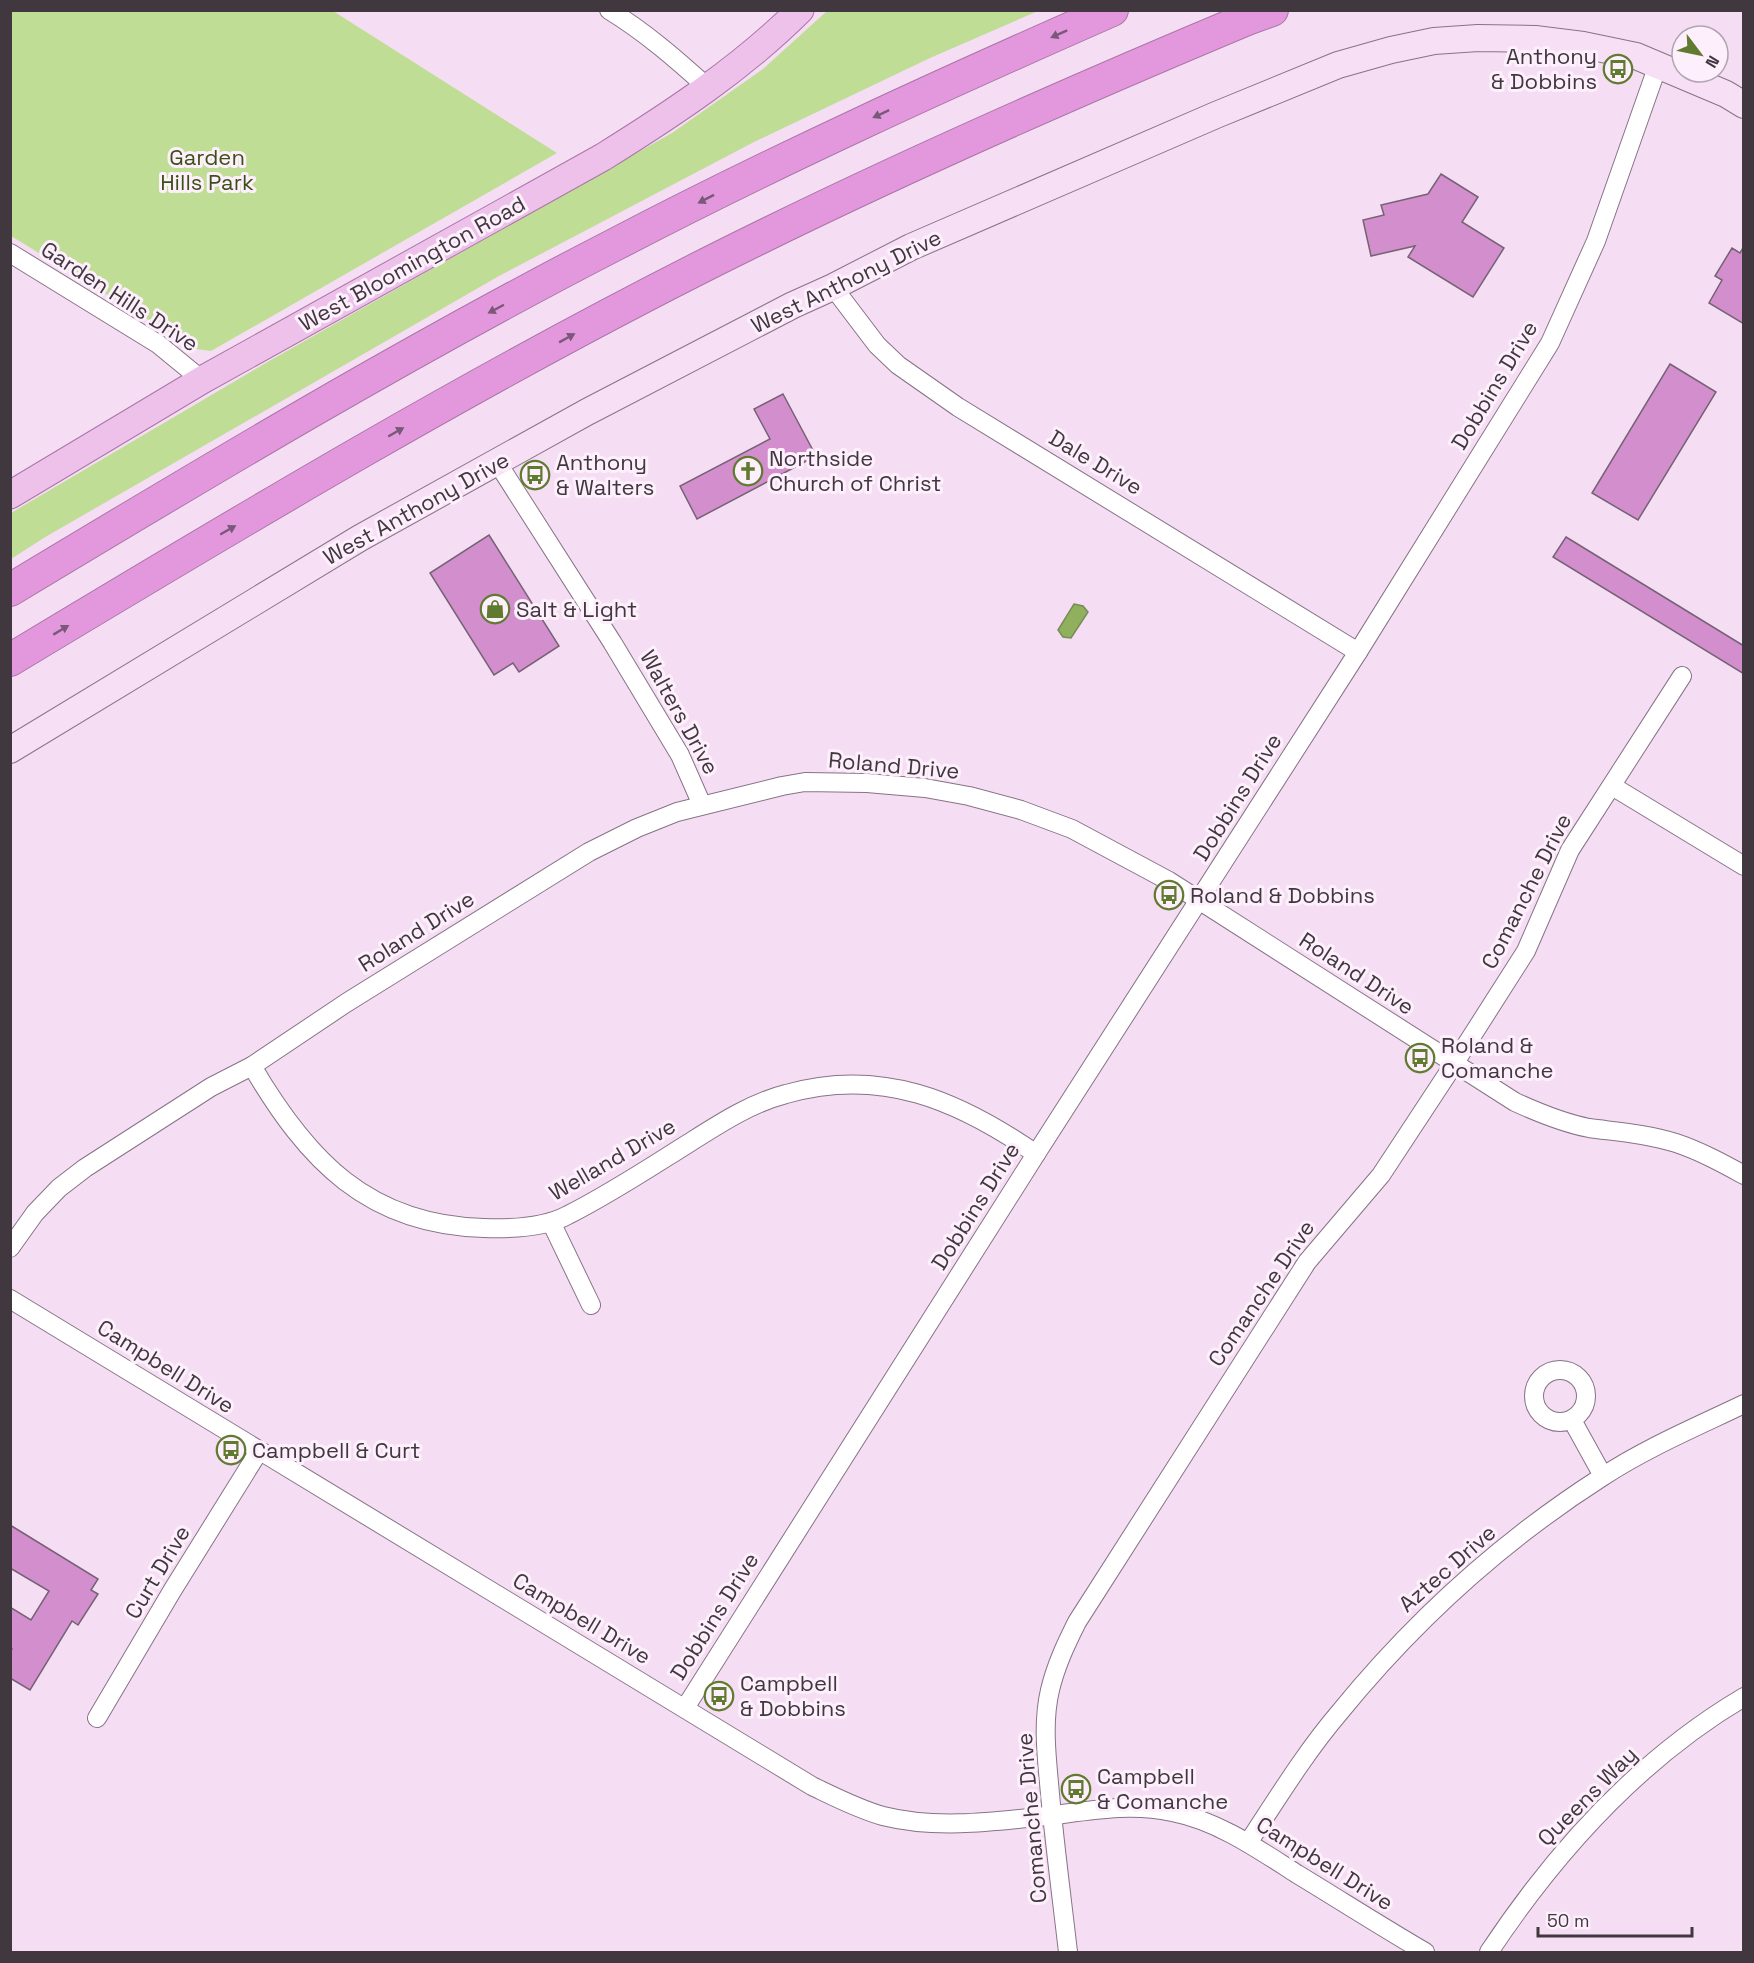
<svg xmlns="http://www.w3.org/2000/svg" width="1754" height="1963" viewBox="0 0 1754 1963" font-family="'Space Grotesk',sans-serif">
<rect width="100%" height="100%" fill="#f5def3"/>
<!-- green -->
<g fill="#bfdd94">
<polygon points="10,11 333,11 557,153 211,351 196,349 11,236"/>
<polygon points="827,11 1038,11 930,58 754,142 499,276 47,536 11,559 11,513 264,364 672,133 763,69"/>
</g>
<!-- water -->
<polygon fill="#90b05e" stroke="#788c55" stroke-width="1.5" points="1074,604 1083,606 1088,612 1071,638 1063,637 1058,630"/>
<!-- building -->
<g fill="#d28ecd" stroke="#766274" stroke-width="1.5">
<polygon points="1441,174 1478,197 1462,222 1504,248 1473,297 1408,257 1415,246 1371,256 1363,220 1384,215 1381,205 1428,194"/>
<polygon points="1744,246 1744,324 1709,303 1722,280 1715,276 1732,248 1740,253"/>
<polygon points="1670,364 1716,392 1638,520 1592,493"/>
<polygon points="783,394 816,456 697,519 680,486 770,439 754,409"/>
<polygon points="489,535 559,646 519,672 513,663 494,675 430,573"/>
<polygon points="1566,537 1744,646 1744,674 1553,557"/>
<polygon points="10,1525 98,1579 91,1590 98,1594 78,1625 72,1621 30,1690 10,1678 10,1652 12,1649 10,1648 10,1607 31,1620 49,1591 10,1568"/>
</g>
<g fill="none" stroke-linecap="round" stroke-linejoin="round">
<!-- street casing -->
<g stroke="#877386" stroke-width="20">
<g id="street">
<path d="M609,10C645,32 676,59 707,87"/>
<polyline points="10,253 158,344 202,380"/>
<polyline points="833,287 877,345 898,365 958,407 1358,652"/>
<polyline points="497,462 612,642 680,755 702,805"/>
<polyline points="1612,786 1744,866"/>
<path d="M252,1066C307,1160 368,1225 484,1228C511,1229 544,1228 568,1215C610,1194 649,1168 689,1143C719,1124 751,1103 786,1094C881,1067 958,1100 1036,1154"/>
<polyline points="551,1222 591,1305"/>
<path d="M10,1248L35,1213L59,1188L85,1168L211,1087L252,1066L346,1003L589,852L637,828L677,812L782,786L805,782L867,783L925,788L969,796L1021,810L1072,829L1169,881L1515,1102C1539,1113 1563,1123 1589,1128C1619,1132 1648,1134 1676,1143C1700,1151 1722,1163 1744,1175"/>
<path d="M10,1299L812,1786C835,1797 858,1809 883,1816C938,1830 999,1821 1055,1815C1093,1810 1133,1803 1172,1812C1218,1821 1258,1849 1297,1874C1340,1900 1382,1927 1425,1952"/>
<circle cx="1560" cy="1396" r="26"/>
<polyline points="1572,1420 1603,1476"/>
<polyline points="685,1708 1036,1154 1358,652 1550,343 1596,241 1658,65"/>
<polyline points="97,1718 172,1591 259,1451"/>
<path d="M1248,1843C1277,1799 1305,1753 1339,1713C1414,1621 1502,1541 1602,1477C1646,1448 1696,1427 1744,1404"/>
<path d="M1068,1952C1062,1900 1055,1847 1050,1794C1047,1759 1042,1724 1050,1690C1056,1665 1066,1644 1077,1622L1307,1262L1381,1175L1454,1064L1526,951L1570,850L1682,676"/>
<path d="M1489,1952C1556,1851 1639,1759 1744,1697"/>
</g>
</g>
<!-- secondary casing -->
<g stroke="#877386" stroke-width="28">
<polyline id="secondary" points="10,750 360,538 587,412 793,305 833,287 911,247 1216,115 1338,65 1391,50 1434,41 1478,38 1535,39 1583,45 1636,56 1726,94 1744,105"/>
</g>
<!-- primary casing -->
<g stroke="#aa76a6" stroke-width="29">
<path id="primary" d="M10,495L202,380L603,157C672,114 742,68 800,10"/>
</g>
<!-- highway casing -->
<g stroke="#aa76a6" stroke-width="34">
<g id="highway">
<path d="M10,590C209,470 408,351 614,245C777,160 944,84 1112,10"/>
<path d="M10,660C244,519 479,378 723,256C895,170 1070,93 1247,19L1272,10"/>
</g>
</g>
<!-- street -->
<use href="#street" stroke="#fff" stroke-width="18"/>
<!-- secondary -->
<use href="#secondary" stroke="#f7e0f5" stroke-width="26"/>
<!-- primary -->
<use href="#primary" stroke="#eec1eb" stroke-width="27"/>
<!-- highway -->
<use href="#highway" stroke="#e398de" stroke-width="32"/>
</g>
<!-- one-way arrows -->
<defs><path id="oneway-solid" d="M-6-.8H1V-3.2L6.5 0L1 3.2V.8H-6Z" transform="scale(1.5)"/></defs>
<g fill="#795977">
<use href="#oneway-solid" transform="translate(1059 34) rotate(156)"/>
<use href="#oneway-solid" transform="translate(881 114) rotate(155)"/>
<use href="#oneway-solid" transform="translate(706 199) rotate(153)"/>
<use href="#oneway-solid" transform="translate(496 309) rotate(152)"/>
<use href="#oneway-solid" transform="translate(567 338) rotate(-29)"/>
<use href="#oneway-solid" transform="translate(396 432) rotate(-30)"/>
<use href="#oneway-solid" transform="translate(228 530) rotate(-30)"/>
<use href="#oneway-solid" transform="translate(61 630) rotate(-31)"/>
</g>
<!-- icons -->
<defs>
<g id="bus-ring" transform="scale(1.5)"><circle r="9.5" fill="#fdeffb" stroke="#607b30" stroke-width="1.5"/><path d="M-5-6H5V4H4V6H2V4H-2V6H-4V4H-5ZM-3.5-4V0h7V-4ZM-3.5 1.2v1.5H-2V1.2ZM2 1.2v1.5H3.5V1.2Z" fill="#607b30"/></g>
<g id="church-ring" transform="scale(1.5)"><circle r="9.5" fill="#fdeffb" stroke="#607b30" stroke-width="1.5"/><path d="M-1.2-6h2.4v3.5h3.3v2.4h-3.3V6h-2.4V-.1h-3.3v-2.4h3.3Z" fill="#607b30"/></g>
<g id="shop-ring" transform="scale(1.5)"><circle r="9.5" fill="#fdeffb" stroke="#607b30" stroke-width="1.5"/><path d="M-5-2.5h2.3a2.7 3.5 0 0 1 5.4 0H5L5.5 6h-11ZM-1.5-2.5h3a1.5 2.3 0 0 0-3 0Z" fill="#607b30"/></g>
</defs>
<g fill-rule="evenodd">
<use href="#bus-ring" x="1618" y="69"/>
<use href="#church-ring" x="748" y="471"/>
<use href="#bus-ring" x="535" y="475"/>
<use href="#shop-ring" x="495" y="609"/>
<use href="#bus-ring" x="1169" y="895"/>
<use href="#bus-ring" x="1420" y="1058"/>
<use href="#bus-ring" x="231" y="1450"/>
<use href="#bus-ring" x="719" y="1696"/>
<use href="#bus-ring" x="1076" y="1789"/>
</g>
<g text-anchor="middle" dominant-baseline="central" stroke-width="6" stroke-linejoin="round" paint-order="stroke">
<!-- poi labels -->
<g font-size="22" fill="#40373f" stroke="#fdeffb" text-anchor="start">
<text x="1597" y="56" text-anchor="end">Anthony<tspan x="1597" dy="25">&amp; Dobbins</tspan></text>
<text x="769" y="458">Northside<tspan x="769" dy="25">Church of Christ</tspan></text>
<text x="556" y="462">Anthony<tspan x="556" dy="25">&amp; Walters</tspan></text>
<text x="516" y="609">Salt &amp; Light</text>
<text x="1190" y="895">Roland &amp; Dobbins</text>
<text x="1441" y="1045">Roland &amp;<tspan x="1441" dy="25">Comanche</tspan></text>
<text x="252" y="1450">Campbell &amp; Curt</text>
<text x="740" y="1683">Campbell<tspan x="740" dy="25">&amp; Dobbins</tspan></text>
<text x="1097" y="1776">Campbell<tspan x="1097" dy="25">&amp; Comanche</tspan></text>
</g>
<!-- park labels -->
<g font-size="22" fill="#3b5015" stroke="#fdeffb">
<text x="207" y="157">Garden<tspan x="207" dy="25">Hills Park</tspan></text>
</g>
<!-- street labels -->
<g font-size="22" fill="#40373f" stroke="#fdeffb">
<text transform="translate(412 263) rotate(-29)">West Bloomington Road</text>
<text transform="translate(846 281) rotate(-26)">West Anthony Drive</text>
<text transform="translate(120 296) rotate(33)">Garden Hills Drive</text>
<text transform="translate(1494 385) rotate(-59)">Dobbins Drive</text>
<text transform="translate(1096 462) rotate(31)">Dale Drive</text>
<text transform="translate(416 508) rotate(-29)">West Anthony Drive</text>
<text transform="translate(680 712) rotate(61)">Walters Drive</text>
<text transform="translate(894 765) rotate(5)">Roland Drive</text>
<text transform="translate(1237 797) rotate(-58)">Dobbins Drive</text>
<text transform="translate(1526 891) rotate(-63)">Comanche Drive</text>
<text transform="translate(416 931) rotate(-32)">Roland Drive</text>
<text transform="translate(1357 973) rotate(33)">Roland Drive</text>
<text transform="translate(612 1159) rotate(-30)">Welland Drive</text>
<text transform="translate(975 1206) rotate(-58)">Dobbins Drive</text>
<text transform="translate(1261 1293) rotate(-56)">Comanche Drive</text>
<text transform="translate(166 1366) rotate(32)">Campbell Drive</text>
<text transform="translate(1447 1568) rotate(-41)">Aztec Drive</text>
<text transform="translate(157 1572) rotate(-59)">Curt Drive</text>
<text transform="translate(714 1616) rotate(-58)">Dobbins Drive</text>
<text transform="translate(582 1618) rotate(31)">Campbell Drive</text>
<text transform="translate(1587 1796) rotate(-45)">Queens Way</text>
<text transform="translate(1031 1818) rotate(-95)">Comanche Drive</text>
<text transform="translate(1325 1863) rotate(32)">Campbell Drive</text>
</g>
</g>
<!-- border -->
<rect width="1754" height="1963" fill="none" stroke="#40373f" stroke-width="24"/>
<!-- north arrow -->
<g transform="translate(1700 54) rotate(122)"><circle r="28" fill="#fdeffb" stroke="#b1a5b0" stroke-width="1.5"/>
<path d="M0-4.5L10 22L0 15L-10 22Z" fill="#607b30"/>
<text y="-9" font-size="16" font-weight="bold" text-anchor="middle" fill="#40373f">N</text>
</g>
<!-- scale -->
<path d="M1538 1927v9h154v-9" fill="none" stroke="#40373f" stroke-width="3"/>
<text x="1547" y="1927" font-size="18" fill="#40373f" stroke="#fdeffb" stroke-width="4.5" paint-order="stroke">50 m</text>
</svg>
